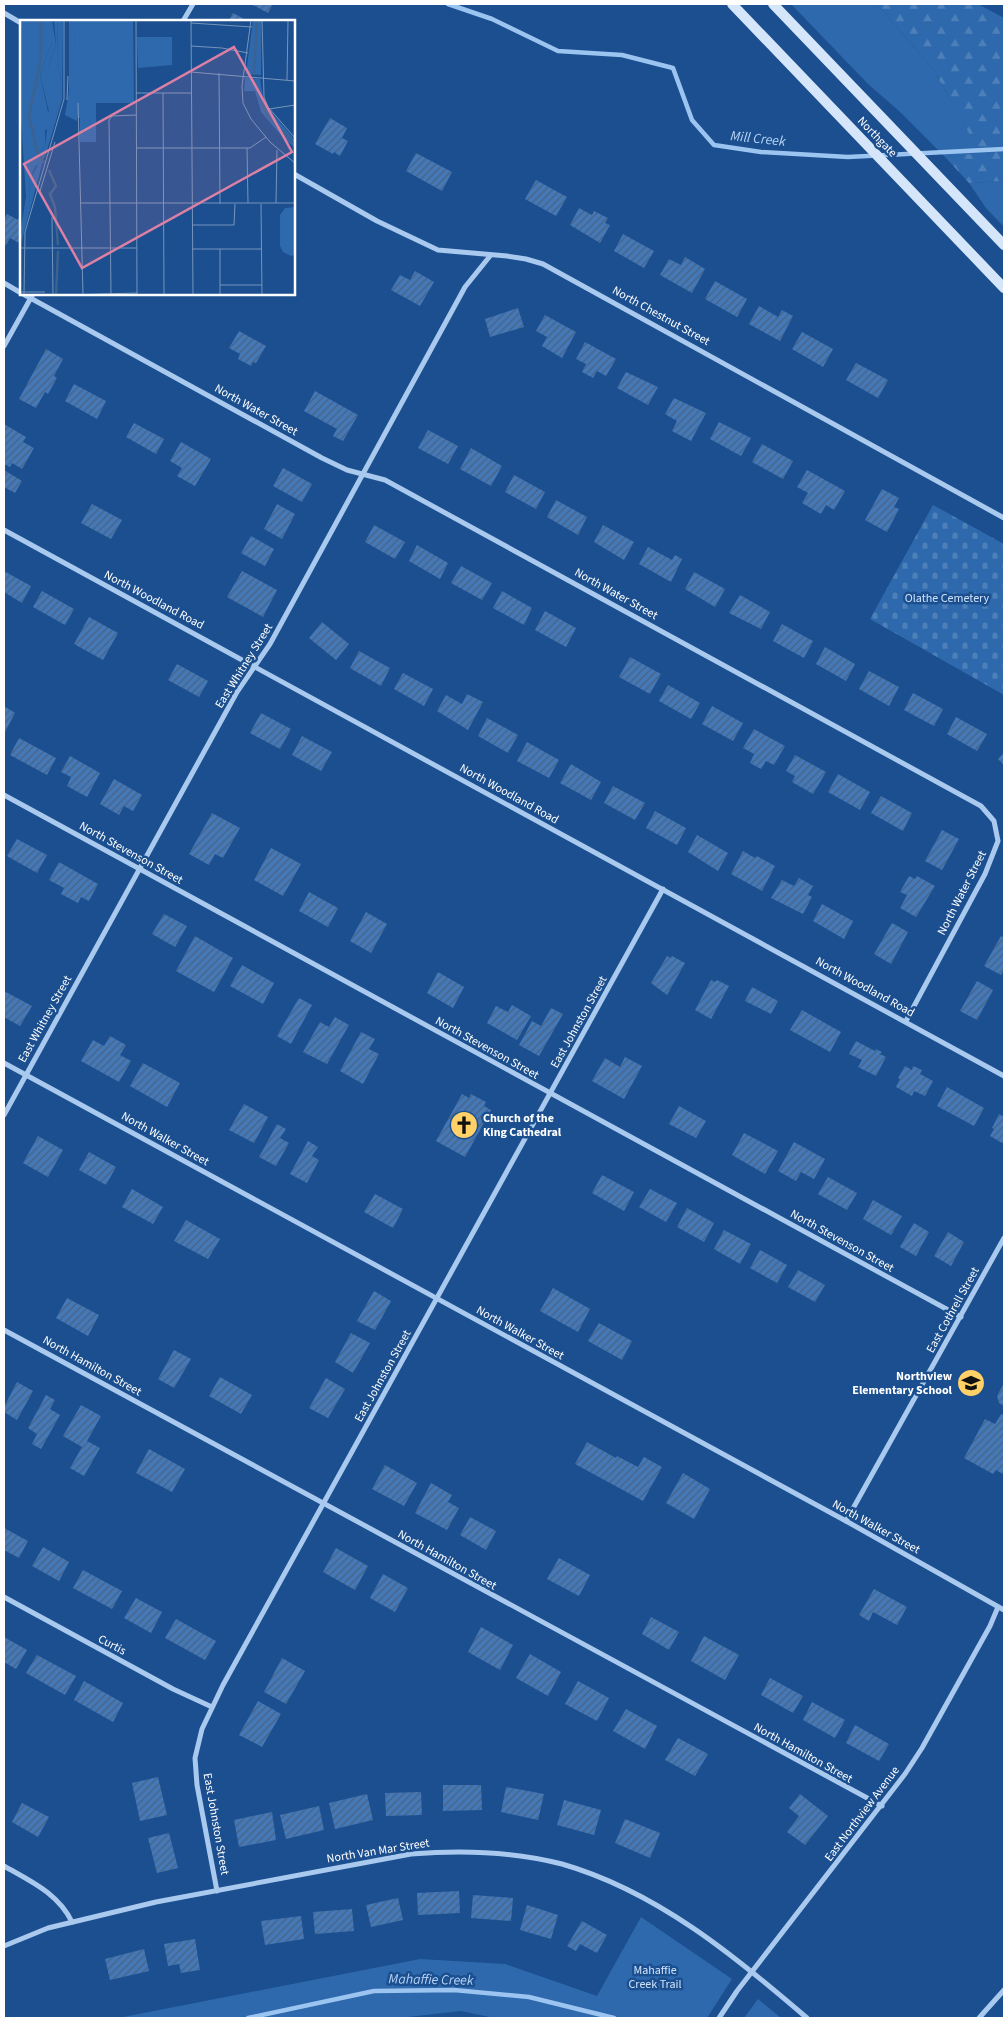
<svg xmlns="http://www.w3.org/2000/svg" width="1008" height="2022" viewBox="0 0 1008 2022" font-family="'Source Sans 3',sans-serif">
<defs>
<pattern id="forest-firs" width="22" height="20" patternUnits="userSpaceOnUse" patternTransform="scale(1.25)"><rect width="22" height="20" fill="#2e69ad"/><path d="M5 1l3.5 6h-7zM16 11l3.5 6h-7z" fill="#4d80b9"/></pattern>
<pattern id="cemetery-stones" width="16" height="16" patternUnits="userSpaceOnUse" patternTransform="scale(1.25)"><rect width="16" height="16" fill="#2e69ad"/><path d="M2 7V4a2 2 0 0 1 4 0v3zM10 15v-3a2 2 0 0 1 4 0v3z" fill="#4d80b9"/></pattern>
<pattern id="building-hatch" width="6" height="6" patternUnits="userSpaceOnUse" patternTransform="scale(1.25)"><rect width="6" height="6" fill="#4478b7"/><path d="M-1 1l2-2M0 6l6-6M5 7l2-2" fill="none" stroke="#486282"/></pattern>
</defs>
<rect width="100%" height="100%" fill="#1b4f8f"/>
<!-- green -->
<g fill="#2e69ad">
<polygon points="791,4 877,4 933,69 981,154 945,157 899,111 868,84"/>
<polygon points="1004,181 1004,227 986,208 969,183"/>
<polygon points="641,1917 732,1979 707,2018 494,2018 461,2011 399,2018 118,2018 420,1959 505,1964 597,1996"/>
<polygon points="758,1999 781,2018 744,2018"/>
</g>
<!-- forest -->
<polygon fill="url(#forest-firs)" points="877,4 978,4 1004,18 1004,181 969,183 945,157 980,153 933,69"/>
<!-- cemetery -->
<polygon fill="url(#cemetery-stones)" points="933,505 1004,544 1004,695 870,619"/>
<g fill="none" stroke-linecap="round" stroke-linejoin="round">
<!-- stream -->
<g stroke="#9cc4f0" stroke-width="4.5">
<polyline points="448,4 492,19 558,51 622,55 673,68 692,120 714,145 761,152 848,157 1004,149"/>
<polyline points="248,2018 374,1991 454,1990 529,1997 614,2018"/>
</g>
</g>
<!-- building -->
<g fill="url(#building-hatch)">
<polygon points="251,4 273,4 268,13"/>
<polygon points="233,13 248,21 228,21"/>
<polygon points="330,118 347,128 342,138 348,141 340,156 334,152 333,154 315,144"/>
<polygon points="416,153 452,172 442,191 406,171"/>
<polygon points="536,180 567,197 556,216 525,199"/>
<polygon points="579,208 592,215 594,211 608,218 605,223 610,225 600,243 570,225"/>
<polygon points="21,213 21,244 10,238 6,245 4,243 4,220 7,214 18,220"/>
<polygon points="623,234 654,251 644,268 614,251"/>
<polygon points="685,257 705,269 692,293 660,275 669,259 681,265"/>
<polygon points="415,271 434,282 420,306 391,290 400,275 410,280"/>
<polygon points="715,281 747,299 737,317 705,299"/>
<polygon points="759,306 778,317 782,310 793,316 780,341 749,324"/>
<polygon points="518,308 524,327 490,337 485,319"/>
<polygon points="545,315 576,332 562,358 542,346 547,337 536,331"/>
<polygon points="239,331 266,346 256,363 253,362 251,366 238,359 240,354 229,348"/>
<polygon points="802,332 833,349 823,367 792,349"/>
<polygon points="585,342 616,359 606,376 597,371 593,378 582,372 586,364 576,359"/>
<polygon points="46,349 63,359 54,376 57,378 48,394 45,392 36,408 19,399"/>
<polygon points="856,363 888,380 878,398 846,380"/>
<polygon points="626,372 658,387 648,405 617,388"/>
<polygon points="74,384 106,401 97,419 65,401"/>
<polygon points="315,391 358,415 343,441 333,436 337,429 304,411"/>
<polygon points="674,398 706,413 691,441 672,431 677,421 665,414"/>
<polygon points="719,422 751,438 741,456 710,439"/>
<polygon points="134,423 164,439 156,454 126,437"/>
<polygon points="4,424 26,437 23,442 34,448 22,469 12,463 10,467 4,464"/>
<polygon points="428,430 458,446 448,464 418,448"/>
<polygon points="181,442 211,459 195,486 177,476 182,468 170,461"/>
<polygon points="762,444 793,461 783,479 752,462"/>
<polygon points="471,448 502,466 491,486 460,469"/>
<polygon points="283,468 312,484 302,502 273,486"/>
<polygon points="4,470 22,481 15,493 4,487"/>
<polygon points="807,470 845,491 834,510 826,505 821,514 802,503 808,493 797,487"/>
<polygon points="514,475 545,492 536,509 505,492"/>
<polygon points="882,489 899,498 894,507 899,509 887,532 865,520"/>
<polygon points="556,500 587,517 578,535 547,517"/>
<polygon points="92,504 122,520 111,539 81,523"/>
<polygon points="277,504 295,514 282,539 264,529"/>
<polygon points="374,525 405,542 395,559 365,542"/>
<polygon points="603,525 634,542 624,560 594,542"/>
<polygon points="251,536 274,549 265,566 241,553"/>
<polygon points="417,545 448,563 440,579 409,561"/>
<polygon points="648,547 672,560 675,555 682,559 671,582 639,564"/>
<polygon points="461,566 492,583 482,600 451,583"/>
<polygon points="4,571 31,586 22,603 4,592"/>
<polygon points="242,571 277,590 263,617 227,597"/>
<polygon points="694,572 725,589 715,607 685,589"/>
<polygon points="42,591 74,609 65,625 33,607"/>
<polygon points="502,591 532,608 524,625 493,608"/>
<polygon points="740,595 770,612 761,629 729,613"/>
<polygon points="545,611 576,628 566,647 535,630"/>
<polygon points="89,617 118,633 103,660 74,644"/>
<polygon points="322,622 349,644 336,660 309,638"/>
<polygon points="782,624 813,641 804,658 773,641"/>
<polygon points="825,647 855,664 846,681 816,664"/>
<polygon points="359,651 390,668 381,686 350,668"/>
<polygon points="630,657 661,674 650,694 619,677"/>
<polygon points="177,664 208,681 199,697 168,680"/>
<polygon points="869,671 899,687 889,706 859,689"/>
<polygon points="403,673 433,689 424,706 394,689"/>
<polygon points="668,685 700,703 691,719 659,701"/>
<polygon points="913,693 943,709 934,726 904,710"/>
<polygon points="467,694 483,702 468,730 437,711 446,695 462,704"/>
<polygon points="4,706 15,713 4,734"/>
<polygon points="712,706 743,723 733,741 702,724"/>
<polygon points="261,713 291,729 280,749 250,733"/>
<polygon points="956,717 987,734 977,751 947,734"/>
<polygon points="487,718 518,735 508,753 478,736"/>
<polygon points="754,729 785,746 774,765 766,761 761,769 750,763 754,754 743,748"/>
<polygon points="302,736 332,752 321,771 292,755"/>
<polygon points="19,738 56,758 47,775 10,755"/>
<polygon points="527,742 559,760 549,778 517,761"/>
<polygon points="1004,753 1004,765 998,759"/>
<polygon points="795,755 826,772 813,794 792,782 795,776 786,771"/>
<polygon points="70,756 100,773 87,797 67,786 71,777 61,772"/>
<polygon points="571,764 601,782 591,800 560,783"/>
<polygon points="838,774 870,792 860,810 828,792"/>
<polygon points="114,779 142,795 133,811 124,806 119,815 100,804"/>
<polygon points="613,786 645,803 635,820 604,803"/>
<polygon points="881,796 912,813 903,831 871,813"/>
<polygon points="655,811 686,828 677,845 646,828"/>
<polygon points="212,813 240,828 223,858 215,854 209,865 189,854"/>
<polygon points="942,830 959,839 942,870 925,861"/>
<polygon points="697,835 728,853 718,871 688,852"/>
<polygon points="17,839 47,855 37,873 7,856"/>
<polygon points="271,848 301,864 283,896 254,880"/>
<polygon points="743,851 755,858 757,856 775,866 762,891 731,874"/>
<polygon points="59,862 98,884 89,901 81,897 78,903 61,894 64,888 49,880"/>
<polygon points="909,876 915,879 917,876 935,886 916,917 900,908 907,895 900,892"/>
<polygon points="799,878 813,886 808,895 812,897 803,914 771,898 782,880 794,886"/>
<polygon points="309,892 338,908 328,927 299,911"/>
<polygon points="822,904 853,921 844,939 813,921"/>
<polygon points="366,912 387,924 371,953 350,941"/>
<polygon points="164,914 187,926 175,947 152,934"/>
<polygon points="892,923 908,932 891,964 874,954"/>
<polygon points="195,936 233,958 214,992 176,971"/>
<polygon points="1001,936 1004,938 1004,969 1001,975 984,966"/>
<polygon points="667,956 671,958 672,956 685,963 667,995 651,983"/>
<polygon points="242,965 274,983 263,1004 230,986"/>
<polygon points="438,972 464,987 453,1008 427,993"/>
<polygon points="711,980 715,982 717,980 729,986 711,1019 695,1010"/>
<polygon points="977,981 993,990 977,1020 960,1011"/>
<polygon points="752,987 778,1001 771,1014 745,1001"/>
<polygon points="4,991 32,1006 20,1026 4,1017"/>
<polygon points="299,998 312,1005 291,1044 277,1036"/>
<polygon points="512,1005 531,1016 517,1040 487,1023 496,1006 508,1012"/>
<polygon points="551,1008 563,1014 539,1056 519,1045 532,1021 541,1026"/>
<polygon points="802,1010 841,1032 830,1052 790,1030"/>
<polygon points="335,1017 349,1025 327,1064 303,1052 320,1022 329,1027"/>
<polygon points="361,1032 375,1039 369,1049 379,1054 363,1084 340,1071"/>
<polygon points="110,1036 126,1045 120,1055 131,1061 119,1082 81,1061 93,1040 104,1046"/>
<polygon points="856,1041 875,1051 876,1049 882,1052 880,1054 886,1057 876,1076 858,1067 862,1060 849,1054"/>
<polygon points="625,1057 642,1066 624,1099 592,1081 605,1058 620,1067"/>
<polygon points="143,1063 180,1083 167,1107 130,1086"/>
<polygon points="905,1066 912,1070 913,1066 922,1070 920,1074 933,1081 925,1096 914,1091 912,1096 896,1087 900,1079 898,1078"/>
<polygon points="947,1087 984,1108 974,1126 937,1106"/>
<polygon points="462,1094 469,1098 471,1094 486,1102 484,1106 491,1110 465,1157 436,1141"/>
<polygon points="244,1104 268,1117 254,1143 229,1130"/>
<polygon points="679,1106 706,1121 696,1138 669,1124"/>
<polygon points="999,1114 1004,1117 1004,1144 990,1136 994,1129 992,1128"/>
<polygon points="277,1124 286,1129 280,1138 289,1143 276,1166 259,1157"/>
<polygon points="744,1133 778,1151 765,1174 732,1155"/>
<polygon points="38,1136 63,1150 48,1177 23,1163"/>
<polygon points="308,1141 318,1147 312,1156 319,1160 307,1183 290,1174"/>
<polygon points="794,1142 825,1159 814,1179 801,1172 796,1181 778,1171"/>
<polygon points="89,1152 116,1167 106,1185 79,1170"/>
<polygon points="602,1175 634,1192 624,1211 592,1193"/>
<polygon points="828,1177 857,1193 847,1210 818,1194"/>
<polygon points="132,1189 163,1207 153,1224 122,1207"/>
<polygon points="650,1189 677,1203 666,1222 639,1207"/>
<polygon points="375,1194 403,1209 393,1228 364,1212"/>
<polygon points="873,1200 902,1216 891,1235 863,1219"/>
<polygon points="687,1208 714,1223 704,1242 677,1227"/>
<polygon points="186,1220 220,1239 208,1259 174,1241"/>
<polygon points="914,1223 929,1232 916,1256 900,1247"/>
<polygon points="724,1230 751,1244 740,1264 714,1249"/>
<polygon points="948,1232 964,1242 951,1266 934,1256"/>
<polygon points="760,1250 787,1265 777,1283 750,1268"/>
<polygon points="798,1270 825,1285 815,1302 788,1287"/>
<polygon points="553,1288 590,1309 578,1332 540,1311"/>
<polygon points="374,1291 391,1301 375,1330 357,1321"/>
<polygon points="67,1298 99,1315 88,1336 56,1318"/>
<polygon points="599,1323 632,1341 622,1360 588,1341"/>
<polygon points="351,1333 370,1343 353,1373 335,1362"/>
<polygon points="174,1350 191,1359 174,1388 158,1379"/>
<polygon points="220,1377 252,1395 241,1414 209,1396"/>
<polygon points="326,1378 345,1389 328,1418 309,1408"/>
<polygon points="17,1382 33,1391 17,1420 4,1412 4,1407"/>
<polygon points="1004,1383 1004,1406 999,1403 997,1396"/>
<polygon points="46,1395 55,1400 50,1409 60,1415 41,1449 32,1444 37,1434 28,1428"/>
<polygon points="81,1405 101,1416 87,1441 100,1448 84,1476 70,1468 82,1447 63,1436"/>
<polygon points="1001,1414 1004,1415 1004,1478 1003,1474 996,1470 993,1474 964,1458 985,1419 995,1424"/>
<polygon points="587,1442 616,1458 617,1456 638,1467 644,1457 662,1467 643,1501 575,1464"/>
<polygon points="149,1449 185,1469 172,1492 136,1473"/>
<polygon points="385,1465 417,1483 404,1506 372,1489"/>
<polygon points="683,1473 710,1489 694,1519 666,1503"/>
<polygon points="431,1483 452,1495 448,1502 459,1508 447,1530 415,1513"/>
<polygon points="470,1517 496,1531 486,1550 460,1535"/>
<polygon points="4,1528 28,1541 19,1558 4,1550"/>
<polygon points="43,1547 69,1562 59,1581 32,1566"/>
<polygon points="336,1548 368,1566 355,1590 323,1572"/>
<polygon points="559,1558 590,1575 579,1596 547,1579"/>
<polygon points="83,1570 122,1591 112,1609 73,1588"/>
<polygon points="383,1574 408,1588 395,1612 370,1598"/>
<polygon points="874,1589 907,1607 897,1625 873,1612 869,1621 859,1615"/>
<polygon points="136,1598 162,1612 151,1633 124,1618"/>
<polygon points="651,1617 679,1632 669,1650 642,1634"/>
<polygon points="176,1619 216,1641 205,1660 165,1638"/>
<polygon points="481,1627 513,1645 500,1670 468,1652"/>
<polygon points="704,1636 739,1655 725,1680 691,1661"/>
<polygon points="4,1637 27,1650 16,1669 4,1662"/>
<polygon points="530,1654 561,1672 548,1696 516,1678"/>
<polygon points="37,1655 76,1676 65,1695 26,1673"/>
<polygon points="282,1658 305,1671 286,1704 264,1692"/>
<polygon points="770,1678 803,1696 793,1713 761,1695"/>
<polygon points="84,1681 123,1703 113,1722 74,1700"/>
<polygon points="578,1681 609,1698 597,1721 565,1704"/>
<polygon points="258,1701 281,1714 262,1747 239,1735"/>
<polygon points="812,1702 845,1720 835,1738 803,1720"/>
<polygon points="626,1709 657,1726 645,1749 613,1731"/>
<polygon points="855,1725 889,1744 879,1761 846,1743"/>
<polygon points="678,1738 708,1754 695,1776 665,1760"/>
<polygon points="158,1777 167,1815 140,1821 132,1783"/>
<polygon points="443,1785 481,1785 482,1810 443,1811"/>
<polygon points="506,1787 544,1794 538,1820 501,1812"/>
<polygon points="421,1792 422,1815 386,1816 385,1793"/>
<polygon points="367,1794 373,1820 335,1829 329,1803"/>
<polygon points="800,1794 828,1816 805,1845 787,1832 799,1816 789,1808"/>
<polygon points="564,1800 601,1810 594,1835 557,1825"/>
<polygon points="22,1803 49,1817 38,1837 12,1822"/>
<polygon points="319,1806 324,1830 286,1839 280,1815"/>
<polygon points="272,1812 276,1840 239,1847 234,1820"/>
<polygon points="625,1819 660,1833 650,1858 615,1843"/>
<polygon points="169,1833 178,1868 157,1873 148,1838"/>
<polygon points="459,1891 460,1913 418,1915 417,1893"/>
<polygon points="473,1895 513,1898 511,1921 471,1918"/>
<polygon points="398,1898 403,1920 371,1927 366,1905"/>
<polygon points="527,1905 558,1915 551,1939 520,1930"/>
<polygon points="352,1909 354,1931 315,1934 313,1912"/>
<polygon points="301,1916 304,1939 265,1945 261,1921"/>
<polygon points="582,1921 607,1935 597,1953 580,1944 576,1951 567,1946"/>
<polygon points="195,1939 200,1970 181,1973 179,1964 168,1966 164,1944"/>
<polygon points="144,1949 149,1971 110,1980 105,1959"/>
</g>
<g fill="none" stroke-linecap="round" stroke-linejoin="round">
<!-- minor -->
<g stroke="#a9c9ee" stroke-width="5">
<polyline points="4,13 21,23"/>
<polyline points="183,21 193,4"/>
<polyline points="294,174 377,221 438,250 507,256 526,259 543,264 1004,518"/>
<polyline points="4,283 21,293"/>
<polyline points="23,294 322,458 347,470 385,480 981,806 994,821 998,841 985,874 906,1021"/>
<polyline points="4,346 33,294"/>
<polyline points="4,530 1004,1076"/>
<polyline points="4,795 961,1317"/>
<polyline points="4,1063 846,1521 1004,1610"/>
<polyline points="4,1115 237,692 270,644 465,287 490,256"/>
<polyline points="4,1330 882,1806"/>
<polyline points="846,1521 1004,1238"/>
<polyline points="4,1597 173,1689 212,1707"/>
<path d="M4,1866C30,1881 58,1893 72,1922"/>
<polyline points="217,1891 197,1785 195,1758 202,1729 223,1685 663,889"/>
<path d="M4,1946L48,1928L156,1902L411,1854C461,1850 512,1851 562,1864C656,1891 735,1956 807,2018"/>
<polyline points="719,2018 737,1991 905,1774 922,1748 990,1626 998,1607"/>
<polyline points="979,2018 1004,1990"/>
</g>
<!-- secondary -->
<g stroke="#d6e6fa" stroke-width="10">
<polyline points="732,4 1004,288"/>
<polyline points="773,4 1004,245"/>
</g>
</g>
<!-- icons -->
<defs>
<g id="church-disc" transform="scale(1.4375)"><circle r="9.5" fill="#ffd166" stroke="#1b4f8f"/><path d="M-1.2-6h2.4v3.5h3.3v2.4h-3.3V6h-2.4V-.1h-3.3v-2.4h3.3Z" fill="#111"/></g>
<g id="school-disc" transform="scale(1.4375)"><circle r="9.5" fill="#ffd166" stroke="#1b4f8f"/><path d="M0-5L7-2L0 1L-7-2ZM-4 1L0 2.5L4 1V4Q0 6-4 4Z" fill="#111"/></g>
</defs>
<g fill-rule="evenodd">
<use href="#church-disc" x="464" y="1125"/>
<use href="#school-disc" x="971" y="1383"/>
</g>
<g text-anchor="middle" dominant-baseline="central" stroke-width="5" stroke-linejoin="round" paint-order="stroke">
<!-- street labels -->
<g font-size="12" fill="#fff" stroke="#1b4f8f">
<text transform="translate(877 137) rotate(46)">Northgate</text>
<text transform="translate(661 316) rotate(29)">North Chestnut Street</text>
<text transform="translate(256 410) rotate(29)">North Water Street</text>
<text transform="translate(616 594) rotate(29)">North Water Street</text>
<text transform="translate(154 600) rotate(28)">North Woodland Road</text>
<text transform="translate(244 666) rotate(-58)">East Whitney Street</text>
<text transform="translate(509 794) rotate(29)">North Woodland Road</text>
<text transform="translate(131 853) rotate(29)">North Stevenson Street</text>
<text transform="translate(962 893) rotate(-63)">North Water Street</text>
<text transform="translate(865 987) rotate(29)">North Woodland Road</text>
<text transform="translate(45 1019) rotate(-61)">East Whitney Street</text>
<text transform="translate(579 1022) rotate(-61)">East Johnston Street</text>
<text transform="translate(487 1048) rotate(29)">North Stevenson Street</text>
<text transform="translate(165 1139) rotate(29)">North Walker Street</text>
<text transform="translate(842 1241) rotate(29)">North Stevenson Street</text>
<text transform="translate(953 1310) rotate(-61)">East Cothrell Street</text>
<text transform="translate(520 1333) rotate(29)">North Walker Street</text>
<text transform="translate(92 1366) rotate(29)">North Hamilton Street</text>
<text transform="translate(383 1376) rotate(-61)">East Johnston Street</text>
<text transform="translate(876 1527) rotate(29)">North Walker Street</text>
<text transform="translate(447 1560) rotate(29)">North Hamilton Street</text>
<text transform="translate(112 1645) rotate(28)">Curtis</text>
<text transform="translate(803 1753) rotate(29)">North Hamilton Street</text>
<text transform="translate(862 1814) rotate(-53)">East Northview Avenue</text>
<text transform="translate(216 1824) rotate(80)">East Johnston Street</text>
<text transform="translate(378 1851) rotate(-9)">North Van Mar Street</text>
</g>
<!-- park labels -->
<g font-size="12" fill="#cfe3fa" stroke="#1b4f8f">
<text x="947" y="598">Olathe Cemetery</text>
<text x="655" y="1970">Mahaffie<tspan x="655" dy="14">Creek Trail</tspan></text>
</g>
<!-- poi labels -->
<g font-size="12" font-weight="bold" fill="#fff" stroke="#1b4f8f" text-anchor="start">
<text x="483" y="1118">Church of the<tspan x="483" dy="14">King Cathedral</tspan></text>
<text x="952" y="1376" text-anchor="end">Northview<tspan x="952" dy="14">Elementary School</tspan></text>
</g>
<!-- water labels -->
<g font-size="14" font-style="italic" fill="#b5d3f5" stroke="#1b4f8f">
<text transform="translate(758 139) rotate(6)">Mill Creek</text>
<text transform="translate(431 1980) rotate(1)">Mahaffie Creek</text>
</g>
</g>
<!-- overview -->
<g transform="translate(20 20)">
<rect width="275" height="275" fill="#1b4f8f"/>
<path d="M32,0L36,25L28,47L41,60L37,43L38,0H43L42,80L25,137L21,131L25,126L29,92L20,54L32,22ZM49,0H54L57,101L45,95L49,71ZM233,0H241V55L226,54ZM117,17H152V45L118,48ZM225,58L240,59L244,84L275,120V127L266,121L241,92L235,71H224ZM21,138L23,141L0,227L2,207L10,180L9,162ZM275,187V235L271,236L263,232L260,226V195L265,188Z" fill="#2e69ad"/>
<path d="M0,0H32V22L20,54L28,92L35,85L38,86L33,107L25,110V126L21,131L25,137L15,147L9,162L10,180L0,215L6,177L0,81ZM34,0H38L37,43L41,60L40,70L34,73L28,47L36,25Z" fill="#2e69ad"/>
<path d="M54,0H113L114,83H76V122H60V98H56L55,93Z" fill="#2e69ad"/>
<path fill="none" stroke="#3c6290" stroke-width="2.5" d="M21,0V39L9,95L17,131L24,143M234,55L237,0M234,60L247,95L275,124M29,150L36,166L30,174L35,187L38,225M36,275L38,231"/>
<path fill="none" stroke="#7695bc" stroke-width="1" d="M116,0L117,275M171,0L173,275M231,0L222,66L223,83L231,99L250,122L275,143M242,0L244,77L248,87L275,118M171,3L232,7M171,26L202,28L228,33M171,52L275,61M199,53L200,184M267,60L268,0M116,73H171M143,73L144,275M47,80L48,56M58,83L63,275M249,89L275,85M116,128H230L246,117M227,128L228,183M20,171L35,122M60,183H275M256,183L257,130M241,184L242,275M32,197L33,275M172,205H214L215,184M0,228H117M172,229H242M200,229V275M200,265H242M0,272H25M4,275L5,212L44,79V0M47,275L117,273M91,275L89,100L92,96L116,95"/>
<path fill="#dd80a5" fill-opacity="0.15" stroke="#dd80a5" stroke-width="2.5" d="M214,27L272,132L62,248L4,144Z"/>
<rect width="275" height="275" fill="none" stroke="#fff" stroke-width="2.5"/>
</g>
<!-- border -->
<rect width="1008" height="2022" fill="none" stroke="#ffffff" stroke-width="10"/>
</svg>
